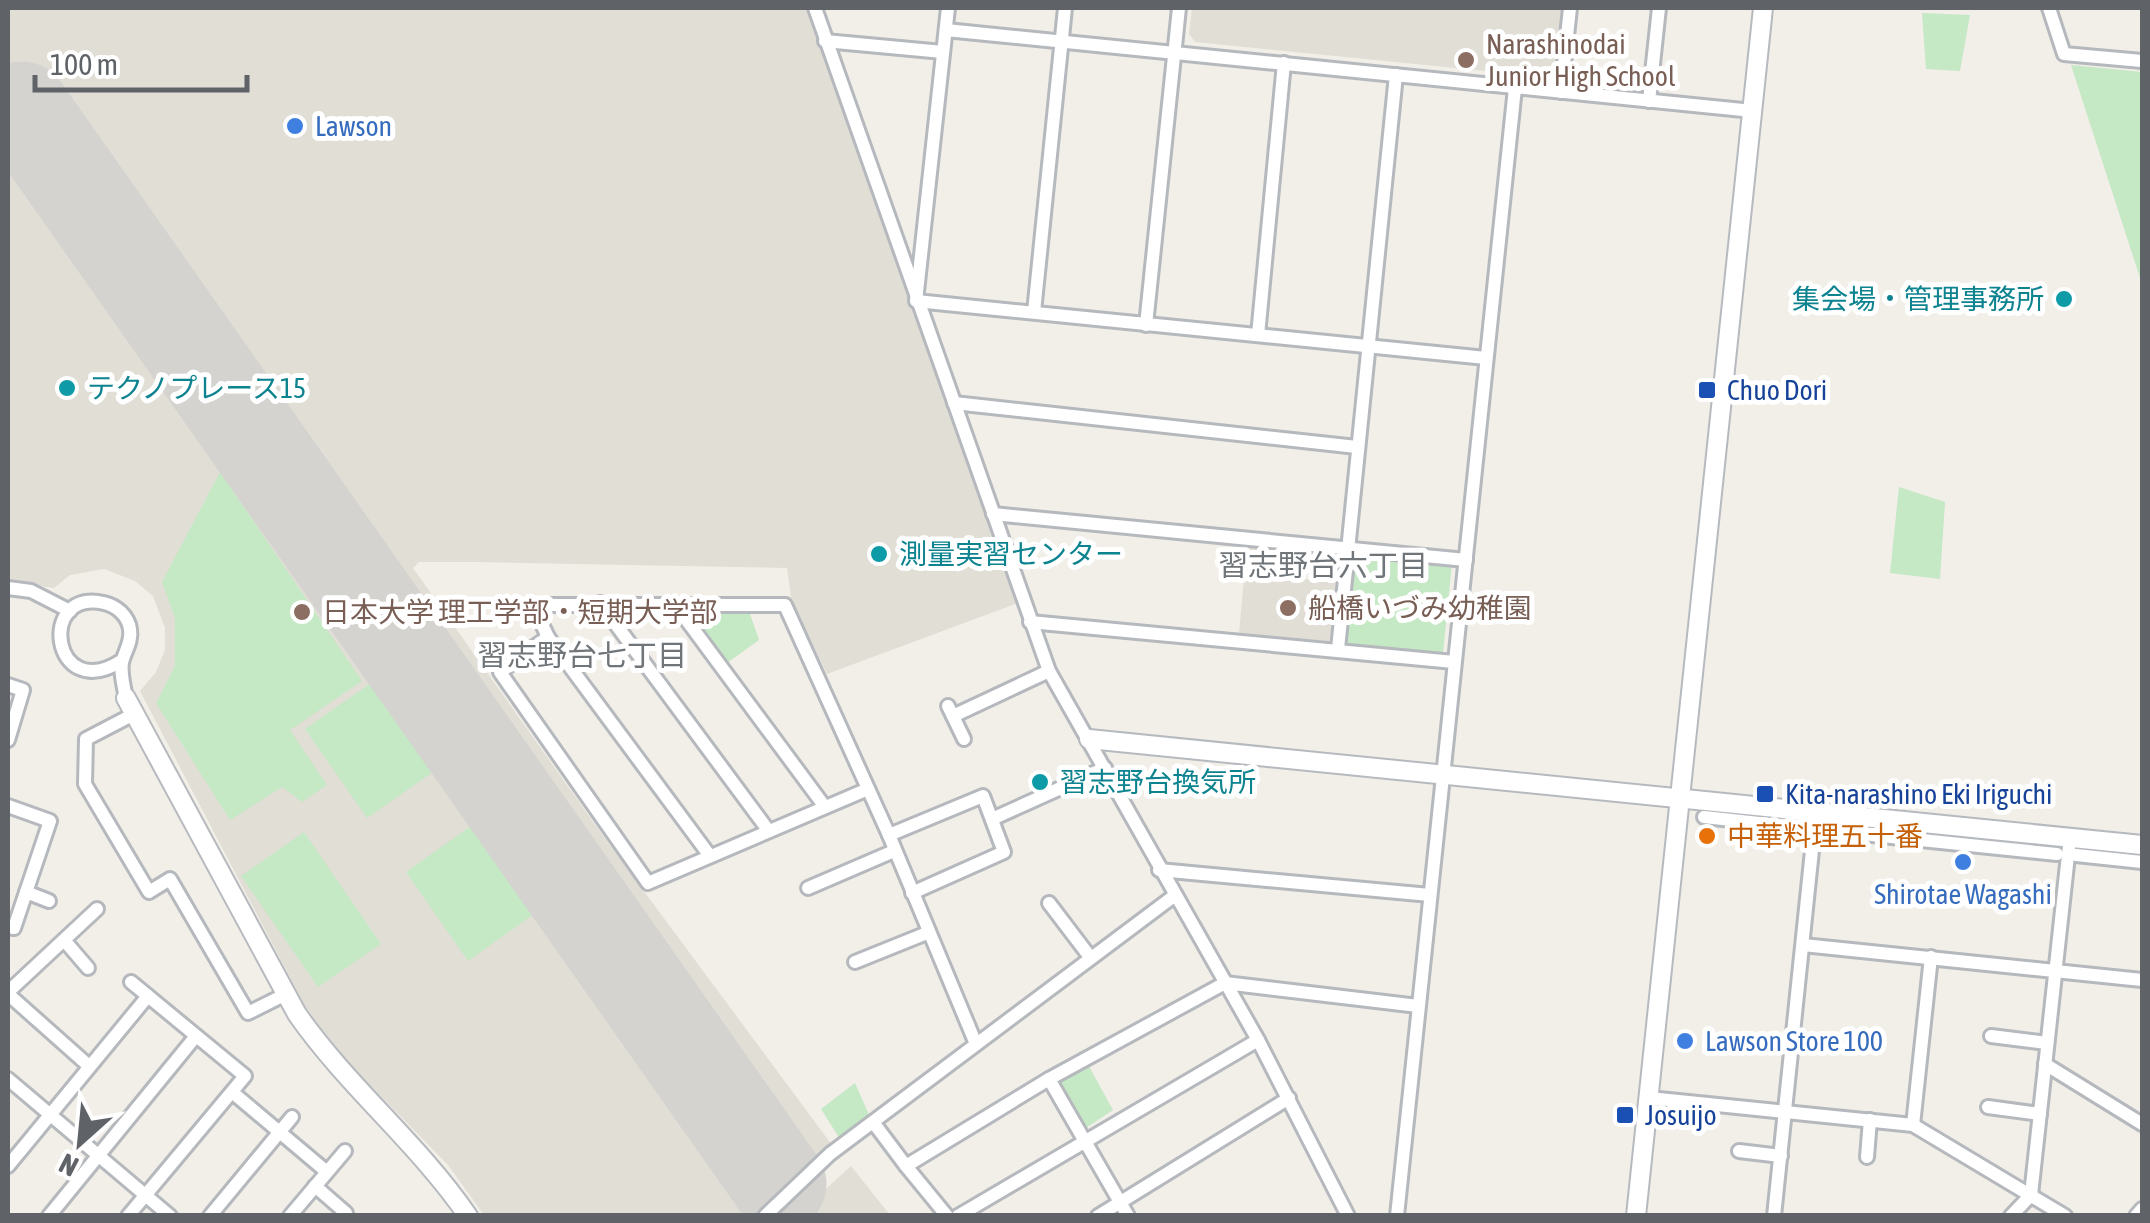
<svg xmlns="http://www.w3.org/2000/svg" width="2150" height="1223" viewBox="0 0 2150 1223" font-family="'Asap Condensed','Noto Sans JP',sans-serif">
<rect width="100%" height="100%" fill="#f1efe8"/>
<!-- education -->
<g fill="#e1ded6">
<polygon points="8,8 810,8 1018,603 827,674 792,604 787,568 475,562 419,562 413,568 606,840 832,1145 755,1215 484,1215 448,1165 331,1045 305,1006 140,691 156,672 165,650 165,628 153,596 135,581 104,569 70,575 54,588 8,581"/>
<polygon points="1192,8 1562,8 1555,78 1195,42 1189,34"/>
<polygon points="1247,546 1303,551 1300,578 1337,583 1333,639 1327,643 1239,633"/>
<polygon points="851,1166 890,1215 797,1215"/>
</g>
<!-- green -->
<g fill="#c5e8c5">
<polygon points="1922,13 1970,15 1960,71 1926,69"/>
<polygon points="2071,65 2142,72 2142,284"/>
<polygon points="220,472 362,681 290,730 327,785 302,802 282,787 230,820 156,703 175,666 175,618 162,582"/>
<polygon points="1899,487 1945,502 1940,579 1890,573"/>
<polygon points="1358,554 1452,563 1443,653 1349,644 1345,639 1354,558"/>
<polygon points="749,611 759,640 727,663 698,627 708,613"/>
<polygon points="371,683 433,772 367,818 305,729"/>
<polygon points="471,826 534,914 468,961 406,872"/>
<polygon points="304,832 381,944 318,987 241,876"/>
<polygon points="1086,1061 1113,1110 1083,1130 1055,1079"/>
<polygon points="855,1083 870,1117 840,1139 821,1109"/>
</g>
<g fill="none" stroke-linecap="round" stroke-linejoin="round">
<!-- runway -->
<polyline stroke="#d4d3d0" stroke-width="95" points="22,109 779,1184"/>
<!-- street casing -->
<g stroke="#b5b8bc" stroke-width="18">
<g id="street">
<polyline points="815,8 1049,671 1258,1040 1348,1216"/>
<polyline points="948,8 916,301 1486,358"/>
<polyline points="2049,8 2064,54 2142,61"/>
<polyline points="946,30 1753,111"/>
<polyline points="825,41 943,52"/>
<polyline points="1561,92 1570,8"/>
<polyline points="1649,101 1659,8"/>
<polyline points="1034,312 1065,8"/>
<polyline points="1146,325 1179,8"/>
<polyline points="1258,335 1284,63"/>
<polyline points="954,403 1357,447"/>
<polyline points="993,514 1466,560"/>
<polyline points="8,588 31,591 70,611"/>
<polyline points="600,603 768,830"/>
<polyline points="674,603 825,807"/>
<polyline points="1030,622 1454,662"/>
<polyline points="548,637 500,672 648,883 868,789"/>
<polyline points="1338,649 1396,75"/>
<path d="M121,661C52,705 36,588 104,603C117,606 128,616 130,629C132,641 126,649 123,659C119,669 124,687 126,698"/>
<polyline points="8,685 23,690 8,740"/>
<polyline points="948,706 964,739"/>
<polyline points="134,714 86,739 85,784 149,892 170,879 248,1013 286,994"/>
<polyline points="953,716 1049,671"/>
<polyline points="8,806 50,821 14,928 8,927"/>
<polyline points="1704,817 1805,828"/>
<polyline points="992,819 1105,768"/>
<polyline points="1824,830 2057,854"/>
<polyline points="889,835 983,796 1004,852 912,893"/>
<polyline points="2076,855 2142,862"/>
<polyline points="710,856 548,637 540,620 542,605 785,605 889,835 976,1044"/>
<polyline points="1159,870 1430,895"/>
<polyline points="808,888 894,851"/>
<polyline points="26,892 49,901"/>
<polyline points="1049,903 1090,957"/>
<polyline points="64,940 88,968"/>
<polyline points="1803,945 2142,980"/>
<polyline points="855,962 927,933"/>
<polyline points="8,992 97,909"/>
<polyline points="8,994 89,1066"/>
<polyline points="1991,1036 2047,1043"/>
<polyline points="2045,1064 2142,1124"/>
<polyline points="8,1079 170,1216"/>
<polyline points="1049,1079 1128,1216"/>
<polyline points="232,1092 327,1172"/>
<polyline points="1649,1098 1913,1125 2065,1216"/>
<polyline points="1988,1107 2040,1114"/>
<polyline points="1913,1125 1931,957"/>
<polyline points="876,1126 906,1166"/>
<polyline points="1739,1151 1781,1156"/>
<polyline points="1867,1157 1870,1120"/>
<polyline points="8,1166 148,996"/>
<polyline points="315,1186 346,1213"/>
<polyline points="49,1216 196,1036"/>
<polyline points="128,1216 245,1076 131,982"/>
<polyline points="210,1216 292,1117"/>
<polyline points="290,1216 345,1151"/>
<polyline points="765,1216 830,1154 1174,896"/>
<polyline points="947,1216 906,1166 1049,1079 1225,983 1418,1006"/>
<polyline points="958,1216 1258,1040"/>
<polyline points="1098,1216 1289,1098"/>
<polyline points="1397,1216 1515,88"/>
<polyline points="1774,1216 1816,812"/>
<polyline points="2011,1216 2031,1195 2070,837"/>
<polyline points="2136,1216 2142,1209"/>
</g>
</g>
<!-- secondary casing -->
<g stroke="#b6babf" stroke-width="22">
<g id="secondary">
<path d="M126,698L297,1014C348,1087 417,1142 468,1216"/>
<polyline points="1089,739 2142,845"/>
<polyline points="1636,1216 1763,8"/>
</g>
</g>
<!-- street -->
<use href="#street" stroke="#fff" stroke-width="12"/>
<!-- secondary -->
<use href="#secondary" stroke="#fff" stroke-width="18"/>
</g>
<!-- markers -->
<g fill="#8d6e63" stroke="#fff" stroke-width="4">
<circle cx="1466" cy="60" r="10"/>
<circle cx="1288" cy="608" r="10"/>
<circle cx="302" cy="612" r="10"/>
</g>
<g fill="#3f7fe0" stroke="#fff" stroke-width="4">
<circle cx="295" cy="126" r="10"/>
<circle cx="1963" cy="862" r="10"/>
<circle cx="1685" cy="1041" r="10"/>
</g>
<g fill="#0f9aa8" stroke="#fff" stroke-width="4">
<circle cx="2064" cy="299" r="10"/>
<circle cx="67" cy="388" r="10"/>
<circle cx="879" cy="554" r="10"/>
<circle cx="1040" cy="782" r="10"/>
</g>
<g fill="#1a4fb4" stroke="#fff" stroke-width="4">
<rect x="1697" y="380" width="20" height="20" rx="5"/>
<rect x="1755" y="784" width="20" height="20" rx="5"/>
<rect x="1615" y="1105" width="20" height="20" rx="5"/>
</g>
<circle fill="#e8710a" stroke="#fff" stroke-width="4" cx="1707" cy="836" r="10"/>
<g text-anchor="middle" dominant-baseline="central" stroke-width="10" stroke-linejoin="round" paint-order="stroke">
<!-- education labels -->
<g font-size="28" fill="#785e54" stroke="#fff" text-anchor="start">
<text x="1486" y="44">Narashinodai<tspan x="1486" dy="32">Junior High School</tspan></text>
<text x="1308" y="608">船橋いづみ幼稚園</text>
<text x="322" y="612">日本大学 理工学部・短期大学部</text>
</g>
<!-- shop labels -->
<g font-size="28" fill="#366cbe" stroke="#fff" text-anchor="start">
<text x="315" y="126">Lawson</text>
<text x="1963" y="894" text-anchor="middle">Shirotae Wagashi</text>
<text x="1705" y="1041">Lawson Store 100</text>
</g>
<!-- culture labels -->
<g font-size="28" fill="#0d838f" stroke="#fff" text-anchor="start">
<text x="2044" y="299" text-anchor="end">集会場・管理事務所</text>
<text x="87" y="388">テクノプレース15</text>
<text x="899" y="554">測量実習センター</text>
<text x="1060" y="782">習志野台換気所</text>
</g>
<!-- transit labels -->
<g font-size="28" fill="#164399" stroke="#fff" text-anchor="start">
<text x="1727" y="390">Chuo Dori</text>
<text x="1785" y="794">Kita-narashino Eki Iriguchi</text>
<text x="1645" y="1115">Josuijo</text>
</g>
<!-- food labels -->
<g font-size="28" fill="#c56008" stroke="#fff" text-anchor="start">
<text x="1727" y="836">中華料理五十番</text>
</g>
<!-- neighbourhood labels -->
<g font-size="30" fill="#70757a" stroke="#fff">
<text x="1323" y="565">習志野台六丁目</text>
<text x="582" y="655">習志野台七丁目</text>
</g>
</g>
<!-- border -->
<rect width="2150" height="1223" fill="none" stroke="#5f6368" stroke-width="20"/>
<!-- north arrow -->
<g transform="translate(80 1143) rotate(207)" stroke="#ffffff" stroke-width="8" paint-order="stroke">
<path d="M0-8L18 38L0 25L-18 38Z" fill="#5f6368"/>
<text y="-15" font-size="28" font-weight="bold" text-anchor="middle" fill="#5f6368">N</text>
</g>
<!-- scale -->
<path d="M35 75v15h212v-15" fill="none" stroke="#5f6368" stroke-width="5"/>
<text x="50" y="75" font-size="30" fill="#5f6368" stroke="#ffffff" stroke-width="8" paint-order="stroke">100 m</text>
</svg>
